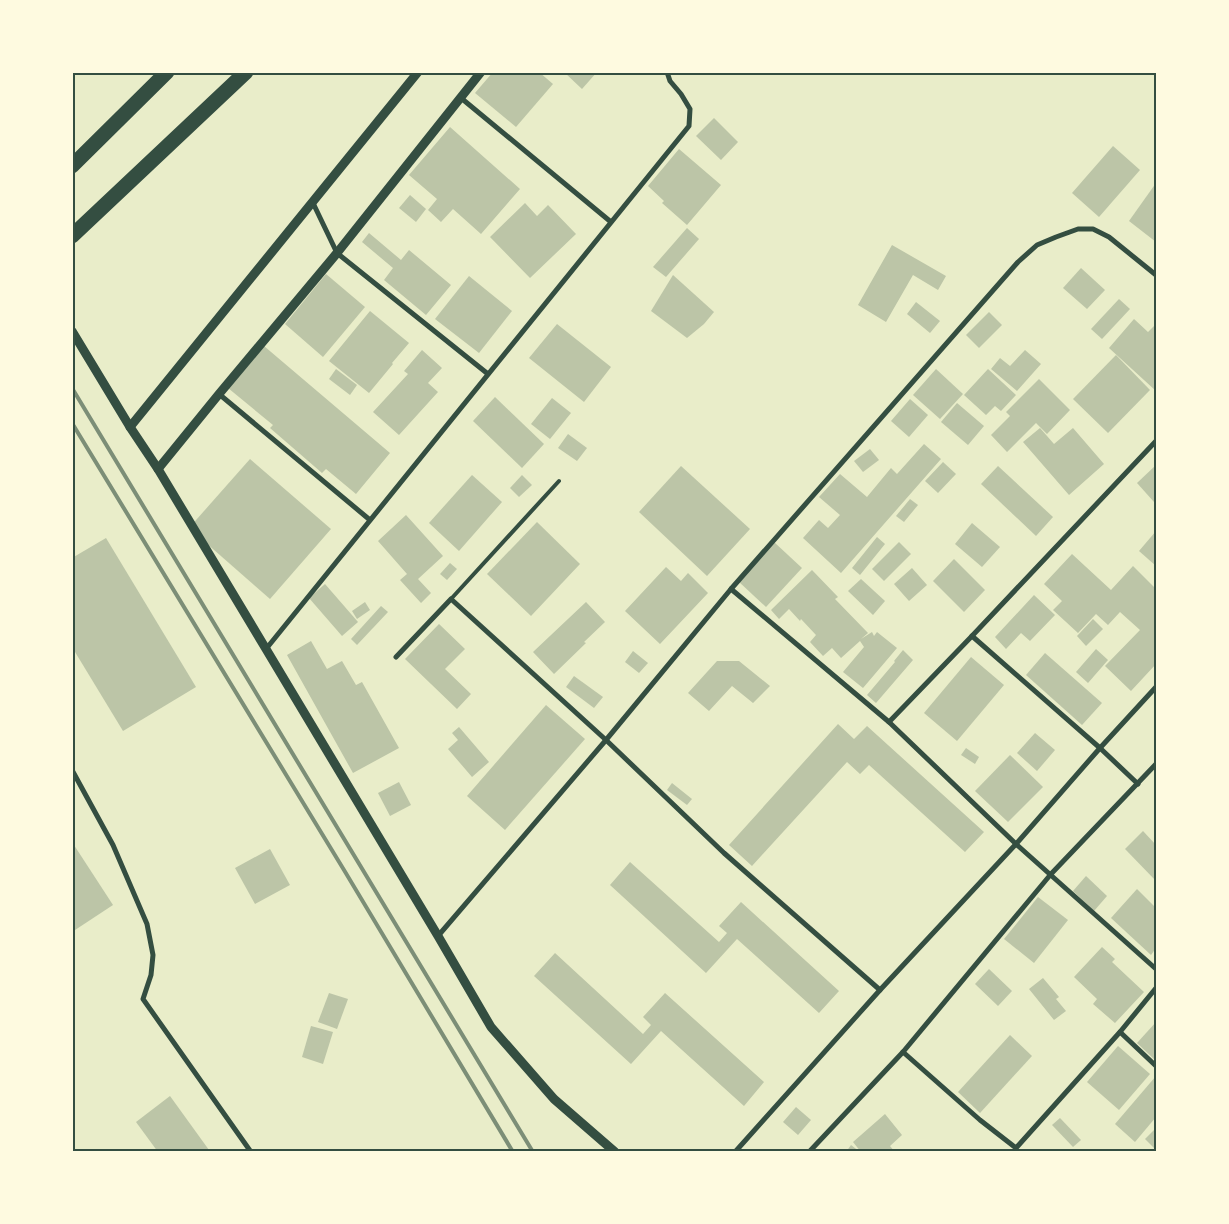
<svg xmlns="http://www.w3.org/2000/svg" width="1229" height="1224" viewBox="0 0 1229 1224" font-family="'Work Sans',sans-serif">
<rect width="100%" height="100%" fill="#e9edc9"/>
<!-- building -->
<g fill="#bcc5a7">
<polygon points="493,72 539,72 553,84 516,127 475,93"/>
<polygon points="564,72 597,72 582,89"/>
<polygon points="714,118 738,142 721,160 696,136"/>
<polygon points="450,127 520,189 481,234 453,209 441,222 428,210 437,199 409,175"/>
<polygon points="1113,146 1140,170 1099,217 1072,193"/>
<polygon points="679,149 721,185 687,225 662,203 664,201 648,186"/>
<polygon points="1156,183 1156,242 1129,221"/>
<polygon points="410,195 426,209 416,222 399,208"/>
<polygon points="525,203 537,216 548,205 576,234 530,278 490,237"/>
<polygon points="687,228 699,239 666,277 653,267"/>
<polygon points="369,233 401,260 409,250 451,285 426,315 384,280 393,268 362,242"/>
<polygon points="892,245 946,276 938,290 913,275 886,322 858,305"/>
<polygon points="1081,268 1105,290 1087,309 1063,288"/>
<polygon points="326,274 365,307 323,357 285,324"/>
<polygon points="673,275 714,312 704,324 687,338 651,311"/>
<polygon points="469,276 512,311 479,353 435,319"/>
<polygon points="1119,299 1130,309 1102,339 1091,329"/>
<polygon points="916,302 940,321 930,333 907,314"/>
<polygon points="370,311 409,343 392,363 393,364 369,393 329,361"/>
<polygon points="989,312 1002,325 979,348 966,335"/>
<polygon points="1134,319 1148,332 1155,325 1156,327 1156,391 1109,348"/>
<polygon points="557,324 611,367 584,402 529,358"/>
<polygon points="264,346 390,453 356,494 326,469 322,473 270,428 273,425 228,388"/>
<polygon points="422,350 442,368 428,383 438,392 399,435 373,412 408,374 404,371"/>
<polygon points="1025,350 1041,364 1017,391 991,369 1000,358 1010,366"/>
<polygon points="1116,355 1150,390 1108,433 1073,399"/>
<polygon points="336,369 357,385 350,395 329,379"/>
<polygon points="936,369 963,394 940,419 913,395"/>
<polygon points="988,369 1016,395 1001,411 995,406 986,415 964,395"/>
<polygon points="1039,379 1070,410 1047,434 1036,423 1007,452 991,435 1010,416 1006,412"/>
<polygon points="495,397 544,444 522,468 473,421"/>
<polygon points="552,398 571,413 550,439 531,424"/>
<polygon points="910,399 928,415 909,437 891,421"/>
<polygon points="957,403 984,426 968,445 941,422"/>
<polygon points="1040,428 1054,444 1073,428 1104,464 1069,495 1023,442"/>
<polygon points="568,434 587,448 577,461 558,448"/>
<polygon points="924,444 941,459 841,573 803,538 819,520 828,528 840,515 819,497 840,474 867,497 891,468 897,474"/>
<polygon points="870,449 879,460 863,472 854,461"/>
<polygon points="250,459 331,529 270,599 189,528"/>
<polygon points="943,462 956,474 938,493 925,481"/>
<polygon points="1156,465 1156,500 1154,502 1137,483"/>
<polygon points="681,466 750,529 707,576 639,512"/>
<polygon points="998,466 1053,517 1036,536 981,484"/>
<polygon points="472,475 502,502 459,551 429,523"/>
<polygon points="522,475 532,485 519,497 510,488"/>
<polygon points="910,499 918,505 904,522 896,516"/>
<polygon points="406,515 443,556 418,579 431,593 421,603 400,580 407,574 378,541"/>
<polygon points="537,522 580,564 531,616 487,574"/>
<polygon points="972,523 1000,547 982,567 955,544"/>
<polygon points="1156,531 1156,566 1139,551"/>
<polygon points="877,537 885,544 860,575 852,568"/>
<polygon points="106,538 196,687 123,731 72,647 72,558"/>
<polygon points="774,542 802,568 766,607 738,581"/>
<polygon points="899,542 911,554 884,581 872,569"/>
<polygon points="1072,554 1111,590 1133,566 1156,589 1156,664 1131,691 1105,666 1140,630 1120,612 1108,625 1096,614 1078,633 1053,610 1062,601 1044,584"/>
<polygon points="954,559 985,590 964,612 933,581"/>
<polygon points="450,563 457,569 447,580 440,574"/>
<polygon points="666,567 681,581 688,573 708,593 660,644 625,611"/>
<polygon points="912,568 927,585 909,601 894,584"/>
<polygon points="812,570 838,597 835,599 868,633 861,639 872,632 874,636 877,632 897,648 863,688 843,672 864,647 860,641 841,658 832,648 823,656 810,642 816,635 801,619 800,621 789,609 779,619 771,610"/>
<polygon points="861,579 885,601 873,615 848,591"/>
<polygon points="325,584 358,622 342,636 309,598"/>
<polygon points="1034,595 1055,615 1030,641 1021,633 1006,649 995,637"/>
<polygon points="365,602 370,610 357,619 352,611"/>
<polygon points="586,602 605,622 584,642 586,643 554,674 533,652"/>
<polygon points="381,606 388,612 357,645 351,639"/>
<polygon points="1093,619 1103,629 1086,646 1077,636"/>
<polygon points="439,624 465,649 445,669 471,694 457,709 405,659"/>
<polygon points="311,641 327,669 342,661 356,685 362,682 399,748 353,773 287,655"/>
<polygon points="1096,649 1108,660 1088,683 1076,672"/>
<polygon points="903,650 913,660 876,703 867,695 895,662 894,661"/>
<polygon points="633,651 648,663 639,673 625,662"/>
<polygon points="1045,653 1102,703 1082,725 1026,675"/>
<polygon points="971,657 1004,685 957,741 924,713"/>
<polygon points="717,661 739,661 770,686 753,703 732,686 709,711 688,693"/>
<polygon points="574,676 603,697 594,708 566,687"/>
<polygon points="546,705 585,739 505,830 467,796"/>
<polygon points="838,724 854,739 867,726 984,832 965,852 869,765 860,774 847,762 752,866 729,845"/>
<polygon points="459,727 489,762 472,777 448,749 458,740 452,733"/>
<polygon points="1035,733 1055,750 1037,771 1017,753"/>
<polygon points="966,748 979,757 975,764 961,755"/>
<polygon points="1010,755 1043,787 1008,822 975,791"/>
<polygon points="399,782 411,805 390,816 378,793"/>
<polygon points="672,783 692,799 687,805 667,790"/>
<polygon points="1143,831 1156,845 1156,881 1125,849"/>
<polygon points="72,842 113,905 72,932"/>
<polygon points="270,849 290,885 255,904 235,868"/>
<polygon points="630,862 719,942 727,933 719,926 741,902 839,991 819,1013 737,939 706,973 610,885"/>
<polygon points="1086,876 1107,896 1094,911 1073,891"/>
<polygon points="1137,889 1156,908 1156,948 1151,955 1111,918"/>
<polygon points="1038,897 1068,920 1034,963 1004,939"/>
<polygon points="1102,947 1115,959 1112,962 1144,992 1115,1023 1093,1004 1097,999 1074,977"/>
<polygon points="555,953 643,1034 651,1025 643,1017 665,993 764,1082 744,1106 661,1031 631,1064 534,976"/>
<polygon points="989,969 1012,991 998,1006 975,984"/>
<polygon points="1043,978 1059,997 1056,999 1066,1011 1054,1020 1029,989"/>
<polygon points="329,993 348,999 337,1029 318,1022"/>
<polygon points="1156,1022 1156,1061 1137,1043"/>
<polygon points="311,1026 333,1032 323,1064 302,1057"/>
<polygon points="1010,1035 1032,1056 980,1113 958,1092"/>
<polygon points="1118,1046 1150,1074 1119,1110 1087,1082"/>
<polygon points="1156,1076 1156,1117 1135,1142 1115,1124"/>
<polygon points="170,1096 209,1150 207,1152 158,1152 136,1122"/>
<polygon points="796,1107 811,1120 798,1135 783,1122"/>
<polygon points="885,1114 902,1135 890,1146 895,1152 861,1152 853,1142"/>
<polygon points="1060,1118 1081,1140 1073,1147 1052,1125"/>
<polygon points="1156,1128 1156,1150 1145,1139"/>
<polygon points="851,1145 860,1152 846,1152"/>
</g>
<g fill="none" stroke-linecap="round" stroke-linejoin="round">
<!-- service -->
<polyline stroke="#344e41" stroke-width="4" points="451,599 559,481"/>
<!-- minor -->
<g stroke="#344e41" stroke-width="5">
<polyline points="461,98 611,222"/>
<polyline points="313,203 337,253 488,374"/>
<polyline points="219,394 370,520"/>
<polyline points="731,589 889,722 1016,844 1156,969"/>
<polyline points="972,636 1100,748 1138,784"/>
<polyline points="266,649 689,126 690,109 681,94 670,81 667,72"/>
<polyline points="396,657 451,599 606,740 724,853 880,990"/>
<polyline points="889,722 972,636 1156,441"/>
<polyline points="72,770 113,845 147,924 153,955 151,975 143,999 251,1152"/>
<polyline points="438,936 606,740 731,589 1018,262 1037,245 1056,237 1078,229 1093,229 1109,237 1156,275"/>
<polyline points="1120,1032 1156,1066"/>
<polyline points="903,1052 980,1120 1016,1148 1120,1032 1156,988"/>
<polyline points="735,1152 880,990 1016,844 1100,748 1156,687"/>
<polyline points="809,1152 903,1052 1051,874 1156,764"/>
</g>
<!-- tertiary -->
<g stroke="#344e41" stroke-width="9">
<polyline points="72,331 130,427 158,469 266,649 438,936 491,1027 554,1099 615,1152"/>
<polyline points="130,427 418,72"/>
<polyline points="158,469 219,394 337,253 481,72"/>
</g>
<!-- motorway -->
<g stroke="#344e41" stroke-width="15">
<polyline points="72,166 167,72"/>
<polyline points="72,236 246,72"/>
</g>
<!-- rail -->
<g stroke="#7c8e77" stroke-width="4">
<polyline points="72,388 533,1152"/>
<polyline points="72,423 344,870 513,1152"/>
</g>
</g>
<!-- border -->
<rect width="1229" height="1224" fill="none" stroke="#fefae0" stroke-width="148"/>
<rect x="74" y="74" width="1081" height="1076" fill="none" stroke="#344e41" stroke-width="2"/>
</svg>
